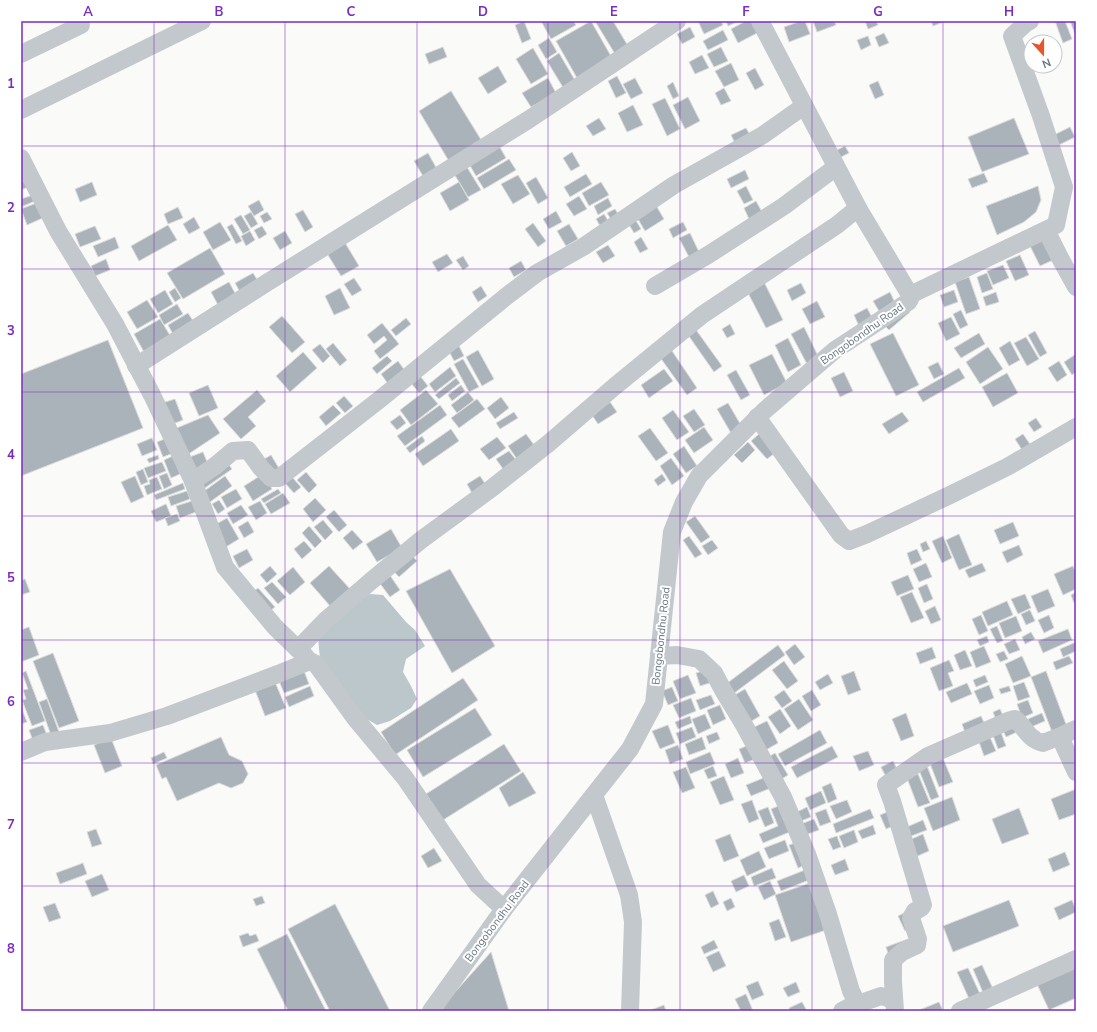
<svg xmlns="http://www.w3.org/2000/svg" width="1097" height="1032" viewBox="0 0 1097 1032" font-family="'Nunito Sans',sans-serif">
<rect width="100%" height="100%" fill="#fafaf8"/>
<!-- water -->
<polygon fill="#bbc7cb" points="370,594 383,595 406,622 415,630 425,646 406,659 403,672 411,686 417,699 411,708 390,721 377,725 365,718 320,659 318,638 362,597"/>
<!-- building -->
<g fill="#aab3b9" stroke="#dcdcda">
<polygon points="524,21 531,39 522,43 515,25"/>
<polygon points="541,21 573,21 576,25 551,39"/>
<polygon points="591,21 612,58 577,78 556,41"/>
<polygon points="595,21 613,21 628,46 615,54"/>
<polygon points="698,21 721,21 723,25 704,34"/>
<polygon points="726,21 739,21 728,26"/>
<polygon points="746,21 753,21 759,32 738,43 731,29"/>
<polygon points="801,21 805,21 810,34 789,42 784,27"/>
<polygon points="813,21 834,21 836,25 817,32"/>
<polygon points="865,21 876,21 878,25 868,29"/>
<polygon points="931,21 946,21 933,26"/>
<polygon points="1055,21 1065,21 1072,39 1063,43"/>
<polygon points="1070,21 1076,21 1076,33 1075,34"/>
<polygon points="690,27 695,37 682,44 677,34"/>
<polygon points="723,30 728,40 708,50 703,41"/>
<polygon points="884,33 889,43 879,47 875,37"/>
<polygon points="868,36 871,45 861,50 857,40"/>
<polygon points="549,38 557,52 546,59 538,45"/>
<polygon points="443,47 447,57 429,64 425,54"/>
<polygon points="721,47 728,61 714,67 707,54"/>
<polygon points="533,48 548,74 531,84 516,59"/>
<polygon points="559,53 576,82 564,89 547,61"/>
<polygon points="702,55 709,68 695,74 689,62"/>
<polygon points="731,63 739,80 724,87 715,71"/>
<polygon points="498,66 507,82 488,94 478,78"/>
<polygon points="755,68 764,85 755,90 746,73"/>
<polygon points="617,76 626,93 616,98 608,81"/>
<polygon points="548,78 556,93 531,107 522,93"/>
<polygon points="635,78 643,93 631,99 623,84"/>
<polygon points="878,81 884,95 875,99 869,85"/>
<polygon points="673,82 679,96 673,99 667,86"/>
<polygon points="724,88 731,101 721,105 715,93"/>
<polygon points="451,91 483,143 450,163 419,111"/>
<polygon points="688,97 700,121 685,129 673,105"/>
<polygon points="665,98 680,129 667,136 652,104"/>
<polygon points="633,105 643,125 627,132 618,113"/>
<polygon points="599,118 606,129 593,136 586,126"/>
<polygon points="1014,118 1029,154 982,172 968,137"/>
<polygon points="1070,127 1075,137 1055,147 1050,137"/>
<polygon points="746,128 751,137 736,145 731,135"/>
<polygon points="498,144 506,158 476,176 468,162"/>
<polygon points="845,146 849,153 839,158 835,151"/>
<polygon points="572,152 580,166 571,171 563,158"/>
<polygon points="428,153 437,169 423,176 414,161"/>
<polygon points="509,159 516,170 484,189 477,178"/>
<polygon points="465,164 481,190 468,197 453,172"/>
<polygon points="21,169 28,187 21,190"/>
<polygon points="745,170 749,179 731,188 727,179"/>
<polygon points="984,173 988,182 972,188 968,179"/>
<polygon points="586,174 592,184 570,197 564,187"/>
<polygon points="518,175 530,194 513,204 501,184"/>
<polygon points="536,177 548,198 538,204 526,183"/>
<polygon points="92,182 97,195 80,202 75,189"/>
<polygon points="459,182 469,200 450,211 440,193"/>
<polygon points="601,182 609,195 589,206 582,193"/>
<polygon points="746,186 753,200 744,204 737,191"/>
<polygon points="1038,186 1041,200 1036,212 1024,222 997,235 986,206"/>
<polygon points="33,195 35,201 21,207 21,199"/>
<polygon points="579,196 587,209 574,216 566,204"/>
<polygon points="608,198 612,206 598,215 594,206"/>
<polygon points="259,200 264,210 254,216 248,206"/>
<polygon points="756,201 762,212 749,219 744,208"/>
<polygon points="39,202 45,217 27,225 21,209"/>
<polygon points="654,202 664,219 645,231 635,214"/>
<polygon points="178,207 183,218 168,224 164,214"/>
<polygon points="615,209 620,217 612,221 607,213"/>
<polygon points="303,210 313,227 305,232 295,214"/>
<polygon points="556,211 562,222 549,229 543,219"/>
<polygon points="251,212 258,224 251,228 244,216"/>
<polygon points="267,212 272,219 264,223 260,216"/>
<polygon points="604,214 610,224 602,229 596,219"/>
<polygon points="241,215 250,230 243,234 234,219"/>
<polygon points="194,217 200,228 189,234 183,224"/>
<polygon points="635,219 641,229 634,233 628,223"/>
<polygon points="220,222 231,240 213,250 203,232"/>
<polygon points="683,222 687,230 673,238 669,229"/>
<polygon points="533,223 546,241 538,247 525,229"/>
<polygon points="232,224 242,241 236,244 227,227"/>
<polygon points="569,224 578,239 566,246 557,231"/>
<polygon points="168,225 177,240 139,261 131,246"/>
<polygon points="95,226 101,239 80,247 75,234"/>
<polygon points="262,226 267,234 259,239 254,230"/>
<polygon points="250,231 255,240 246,246 241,236"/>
<polygon points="285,231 292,243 280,250 273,238"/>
<polygon points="690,233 699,252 689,257 679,238"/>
<polygon points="115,237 119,248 98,257 93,246"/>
<polygon points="641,237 648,249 640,253 634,242"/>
<polygon points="1042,239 1053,260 1040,266 1030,246"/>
<polygon points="344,241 359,266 341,276 326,252"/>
<polygon points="608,245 615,256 603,263 596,252"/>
<polygon points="210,248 225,274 183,299 167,273"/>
<polygon points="447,254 453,263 438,272 432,262"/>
<polygon points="1020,255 1029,275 1015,281 1006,261"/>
<polygon points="463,256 469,266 463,270 456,260"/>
<polygon points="106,259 110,270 95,276 91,266"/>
<polygon points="521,261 526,270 514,277 509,268"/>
<polygon points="1003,265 1009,278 993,285 987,271"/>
<polygon points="253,273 258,281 240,292 235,283"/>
<polygon points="987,273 993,289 982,293 977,277"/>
<polygon points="969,277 980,309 966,314 955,282"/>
<polygon points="354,278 362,290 352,296 344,284"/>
<polygon points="229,282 236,295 218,305 211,292"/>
<polygon points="764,282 783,320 766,328 747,291"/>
<polygon points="801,283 806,293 792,301 787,290"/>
<polygon points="481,286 487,296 478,302 472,292"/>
<polygon points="175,288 181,298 175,302 169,292"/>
<polygon points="340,288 350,308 334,315 325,296"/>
<polygon points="165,290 173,304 158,313 150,299"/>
<polygon points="954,290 958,302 944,307 940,295"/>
<polygon points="890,292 895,303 879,311 873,301"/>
<polygon points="996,292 999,302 986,306 983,297"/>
<polygon points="147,300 158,317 137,329 127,312"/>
<polygon points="817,301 825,317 810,324 802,309"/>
<polygon points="177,304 183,314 164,325 159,315"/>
<polygon points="905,306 910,312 889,330 884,325"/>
<polygon points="867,308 873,319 859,326 854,315"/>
<polygon points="961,310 968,325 960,329 953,314"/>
<polygon points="188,313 195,324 174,336 168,325"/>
<polygon points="282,316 305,342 292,353 269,327"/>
<polygon points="951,317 960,334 946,341 938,323"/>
<polygon points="406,318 411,324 396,336 391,330"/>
<polygon points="160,319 171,337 144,352 134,334"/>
<polygon points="382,323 399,344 380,359 374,351 387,340 384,336 374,344 367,335"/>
<polygon points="730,324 735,334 727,338 722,329"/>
<polygon points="694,327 722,366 714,372 686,332"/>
<polygon points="804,327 819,358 807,364 791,334"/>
<polygon points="1035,331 1047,353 1040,357 1028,335"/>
<polygon points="893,333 919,385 896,396 870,344"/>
<polygon points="979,333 985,344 961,358 954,348"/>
<polygon points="1026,337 1039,359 1027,366 1014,343"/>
<polygon points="788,338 801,365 788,372 775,345"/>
<polygon points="108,340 143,428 21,476 21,374"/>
<polygon points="1010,341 1020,360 1009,366 999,348"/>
<polygon points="333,343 347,360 340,366 326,349"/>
<polygon points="320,344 330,356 323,363 312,350"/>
<polygon points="668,345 697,388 687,395 657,353"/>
<polygon points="459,346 464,356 454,361 449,351"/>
<polygon points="988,347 1003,369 980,384 966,362"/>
<polygon points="478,350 494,379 482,386 466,357"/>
<polygon points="303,352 317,368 290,392 276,376"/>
<polygon points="772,354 787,383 764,395 749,365"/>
<polygon points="1076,354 1076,372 1072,375 1064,362"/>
<polygon points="387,356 392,361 377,374 372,368"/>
<polygon points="463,359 479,387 469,392 454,364"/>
<polygon points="398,361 408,375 391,388 381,374"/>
<polygon points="1059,361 1067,375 1057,382 1048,368"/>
<polygon points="938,362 944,374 934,379 928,367"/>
<polygon points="450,367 456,376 435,392 429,384"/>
<polygon points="959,368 965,378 923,402 917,392"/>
<polygon points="664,369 673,381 649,398 641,385"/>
<polygon points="736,370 750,395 741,400 727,375"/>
<polygon points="417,372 428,386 419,393 408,379"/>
<polygon points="844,372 853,391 840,397 831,378"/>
<polygon points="1007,373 1018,393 993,407 982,387"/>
<polygon points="456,378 460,383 439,399 435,395"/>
<polygon points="208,385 218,408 199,416 189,393"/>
<polygon points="461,385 465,391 452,401 448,395"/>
<polygon points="257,390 266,401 248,417 256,426 241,439 223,419"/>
<polygon points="426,390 438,404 411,425 400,410"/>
<polygon points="468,392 474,400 457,413 451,405"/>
<polygon points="344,396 353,406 345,413 336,403"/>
<polygon points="501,397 509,408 495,419 487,408"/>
<polygon points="175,399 183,420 170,425 162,403"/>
<polygon points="477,399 485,409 459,428 451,418"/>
<polygon points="610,402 617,412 598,424 592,415"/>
<polygon points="728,403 742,427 731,433 717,409"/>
<polygon points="333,405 341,413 326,426 319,417"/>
<polygon points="440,405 447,415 405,446 397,436"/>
<polygon points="694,409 705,425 694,432 683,416"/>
<polygon points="673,410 689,432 677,440 662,418"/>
<polygon points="514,412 518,418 500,429 496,423"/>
<polygon points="902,412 909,421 889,434 882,424"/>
<polygon points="208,415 220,433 184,457 172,430"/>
<polygon points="400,415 406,423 397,430 390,422"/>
<polygon points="1036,418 1042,427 1034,432 1028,423"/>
<polygon points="704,427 713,440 694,453 685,440"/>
<polygon points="650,428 668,453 656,461 638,436"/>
<polygon points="451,429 459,441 423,466 415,454"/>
<polygon points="526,434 537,449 519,462 508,446"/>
<polygon points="759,434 775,453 767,459 751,441"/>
<polygon points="1023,434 1032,447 1024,453 1015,439"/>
<polygon points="422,436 425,441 410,453 406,448"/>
<polygon points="497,437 506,448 489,460 480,449"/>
<polygon points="152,438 157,450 142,456 137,444"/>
<polygon points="167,438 173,453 163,457 157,442"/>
<polygon points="748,442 755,450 742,463 734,455"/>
<polygon points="684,446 697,466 686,473 673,454"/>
<polygon points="509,451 516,460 503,469 496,459"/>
<polygon points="203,452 210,469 195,475 187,458"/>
<polygon points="158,455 159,459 149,463 147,459"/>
<polygon points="271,455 280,470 270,476 261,461"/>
<polygon points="173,456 180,474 171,478 164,460"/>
<polygon points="671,458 684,476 672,485 660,466"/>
<polygon points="226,461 232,469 202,490 196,482"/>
<polygon points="162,462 166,471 148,478 144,468"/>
<polygon points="143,469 148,482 141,485 136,472"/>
<polygon points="306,472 317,485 309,493 297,480"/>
<polygon points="167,473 172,485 164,489 159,476"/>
<polygon points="263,474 272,489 253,501 244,486"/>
<polygon points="662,474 666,480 658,486 654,480"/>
<polygon points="135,476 144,497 131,503 121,482"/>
<polygon points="225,476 232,486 210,502 203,492"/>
<polygon points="291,476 301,487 294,493 284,482"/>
<polygon points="480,476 486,485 472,493 467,484"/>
<polygon points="157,477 162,489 147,495 144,486 150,484 149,480"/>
<polygon points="183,483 185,489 156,500 154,495"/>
<polygon points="236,489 242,499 227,508 221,497"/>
<polygon points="278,489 281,493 264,503 261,499"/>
<polygon points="187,491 190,499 171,506 168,497"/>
<polygon points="283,493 290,503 271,514 265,504"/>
<polygon points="315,498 326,510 313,522 303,509"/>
<polygon points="219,500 225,509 218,514 212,504"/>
<polygon points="192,501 196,512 180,518 176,506"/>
<polygon points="260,501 267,513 256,520 248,507"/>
<polygon points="166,504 171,516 156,522 151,511"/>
<polygon points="241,505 248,515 233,524 227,513"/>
<polygon points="334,510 347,525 339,532 326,517"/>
<polygon points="177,514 180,521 168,526 165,518"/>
<polygon points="695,516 710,537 701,543 686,522"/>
<polygon points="227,518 239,539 224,548 211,527"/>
<polygon points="323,520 333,532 325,540 314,527"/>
<polygon points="248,521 254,532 244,538 238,527"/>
<polygon points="1013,522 1019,536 1000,544 994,530"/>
<polygon points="309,526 322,541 315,548 302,533"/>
<polygon points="391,529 402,548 377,562 366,544"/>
<polygon points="352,530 363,542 353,550 343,538"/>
<polygon points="959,534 972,565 959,570 946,540"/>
<polygon points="689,536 702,554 695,558 683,540"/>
<polygon points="943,536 952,558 942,563 932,541"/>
<polygon points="712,540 718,548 708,555 702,546"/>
<polygon points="304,541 312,550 302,559 294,549"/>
<polygon points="926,541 930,549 923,552 920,544"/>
<polygon points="1019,545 1023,555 1007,563 1002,552"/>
<polygon points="247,549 253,560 239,568 233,556"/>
<polygon points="917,549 922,560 911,565 907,553"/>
<polygon points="409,552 417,561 399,577 390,567"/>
<polygon points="926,563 932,577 919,582 913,569"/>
<polygon points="982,563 986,571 969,578 965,570"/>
<polygon points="270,566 277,574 267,583 260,575"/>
<polygon points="329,566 351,590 331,607 310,583"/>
<polygon points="1073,566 1076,573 1076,589 1063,595 1054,574"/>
<polygon points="293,567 305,582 290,595 277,581"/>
<polygon points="450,569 495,646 452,673 406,591"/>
<polygon points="387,571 400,590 390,597 376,578"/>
<polygon points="908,575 914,589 897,596 891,582"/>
<polygon points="25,579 30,592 21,595 21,580"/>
<polygon points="272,582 286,597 278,604 264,588"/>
<polygon points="927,584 933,599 924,603 918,588"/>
<polygon points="258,588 275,607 266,614 249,595"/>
<polygon points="1048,589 1055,606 1038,613 1031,596"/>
<polygon points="912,592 924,618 911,623 900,597"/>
<polygon points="1076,592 1076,602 1074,603 1071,595"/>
<polygon points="1025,594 1031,608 1018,614 1011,599"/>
<polygon points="1007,601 1013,615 988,626 982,612"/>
<polygon points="935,606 941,620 931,624 925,611"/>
<polygon points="1030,610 1035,621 1026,625 1021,614"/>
<polygon points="981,615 988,631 979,635 972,619"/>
<polygon points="1049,615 1054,628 1044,633 1038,620"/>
<polygon points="1016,616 1022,631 1005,638 999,623"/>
<polygon points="997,626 1003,641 997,643 990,629"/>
<polygon points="29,627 39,655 21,662 21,630"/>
<polygon points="1068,629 1072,640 1043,653 1038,641"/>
<polygon points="1031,632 1035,639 1025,644 1022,637"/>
<polygon points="987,636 989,642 980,646 977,640"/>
<polygon points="1015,639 1020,650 1009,654 1004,644"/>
<polygon points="1076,642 1076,651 1063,657 1060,649"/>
<polygon points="795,644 805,657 794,665 785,652"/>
<polygon points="778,645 785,655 733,694 726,684"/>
<polygon points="984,646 991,662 976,668 970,652"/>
<polygon points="932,647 936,658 920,664 916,653"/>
<polygon points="965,650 972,666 960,670 954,655"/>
<polygon points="1004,651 1008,659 1000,662 996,654"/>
<polygon points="53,653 79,721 59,728 33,661"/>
<polygon points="1022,656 1031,676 1013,683 1005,664"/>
<polygon points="1069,656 1073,663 1056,670 1053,662"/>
<polygon points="949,660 954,671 948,673 953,686 939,691 930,668"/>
<polygon points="784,661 798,681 787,689 772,670"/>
<polygon points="709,669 713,682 700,686 696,673"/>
<polygon points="26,671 45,721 32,726 22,700 26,699 23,690 28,689 22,673"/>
<polygon points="304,671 309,684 284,693 279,681"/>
<polygon points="854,671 861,690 848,695 841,676"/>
<polygon points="1046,671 1067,727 1052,732 1031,677"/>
<polygon points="828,674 833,683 820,690 815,682"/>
<polygon points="688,675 696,693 680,699 673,681"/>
<polygon points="985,675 988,682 976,687 973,680"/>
<polygon points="463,678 478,700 395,755 381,732"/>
<polygon points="275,682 286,708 265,716 255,690"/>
<polygon points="1024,682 1030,697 1018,701 1013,686"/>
<polygon points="967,683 972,694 951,703 946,692"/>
<polygon points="989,685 994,698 980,704 974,691"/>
<polygon points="310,686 314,696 289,707 285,697"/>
<polygon points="1009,686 1011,691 1001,694 999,689"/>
<polygon points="672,687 678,701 668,705 662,691"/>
<polygon points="745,689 760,716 748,723 733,696"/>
<polygon points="784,690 792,701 782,708 774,697"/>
<polygon points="812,690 821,705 811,711 802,696"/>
<polygon points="711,695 715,704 700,710 696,700"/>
<polygon points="691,698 696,711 679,718 673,705"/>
<polygon points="47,699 59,732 51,735 39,702"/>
<polygon points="799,699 813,720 798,730 784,709"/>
<polygon points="1028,700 1033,713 1022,718 1017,704"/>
<polygon points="720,705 726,719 713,725 707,710"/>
<polygon points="21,707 27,722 21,724"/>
<polygon points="475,708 492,735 423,777 407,750"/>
<polygon points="780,709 791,726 780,734 768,717"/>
<polygon points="1000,709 1006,722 998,725 993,712"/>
<polygon points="906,713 914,736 901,741 892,719"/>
<polygon points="1042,713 1045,721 1031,727 1028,719"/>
<polygon points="705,714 711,728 698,734 692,719"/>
<polygon points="690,716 692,723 678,729 675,722"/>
<polygon points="981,716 986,727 966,735 962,724"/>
<polygon points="767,721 778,743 764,751 752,728"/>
<polygon points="1012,722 1017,732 1006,737 1001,726"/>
<polygon points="43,725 48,738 34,743 29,730"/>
<polygon points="668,725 675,743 660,749 652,731"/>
<polygon points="692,727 696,737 680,744 676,733"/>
<polygon points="999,727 1006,746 998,749 991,730"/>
<polygon points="820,730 827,743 785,766 778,754"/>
<polygon points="717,732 720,739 709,744 706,736"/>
<polygon points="989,735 996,751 984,756 978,739"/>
<polygon points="221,737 229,755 242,761 248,774 243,783 231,788 219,783 177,801 166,777 162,779 156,765"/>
<polygon points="702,737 706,749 689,755 685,744"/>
<polygon points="111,738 122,766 105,773 94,745"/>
<polygon points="504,744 521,771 443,820 426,794"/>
<polygon points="752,744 758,758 745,763 739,749"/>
<polygon points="678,745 683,759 670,764 665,750"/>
<polygon points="832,746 838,757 797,778 791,767"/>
<polygon points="868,751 874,765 859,771 853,756"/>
<polygon points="164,752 167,758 153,764 151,758"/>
<polygon points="710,752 715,764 690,774 686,762"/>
<polygon points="775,753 788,775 780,780 767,758"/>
<polygon points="942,756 953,782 939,787 929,761"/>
<polygon points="738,758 744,773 731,778 725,764"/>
<polygon points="893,761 899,773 887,779 881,767"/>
<polygon points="713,766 717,776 708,779 704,770"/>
<polygon points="927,766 939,797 931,800 919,770"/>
<polygon points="686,767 695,788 682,793 673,772"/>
<polygon points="523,772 536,793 509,807 499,788"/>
<polygon points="918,774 930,803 918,807 907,778"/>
<polygon points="724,776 734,800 720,805 710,782"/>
<polygon points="766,777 771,788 751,796 746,785"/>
<polygon points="831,783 837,799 828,803 822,787"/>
<polygon points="1076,789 1076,814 1059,820 1051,799"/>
<polygon points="821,791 826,803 810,810 805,798"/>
<polygon points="952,797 960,820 933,831 924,808"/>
<polygon points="752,800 759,819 749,823 741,804"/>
<polygon points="847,800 852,812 836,819 830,806"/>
<polygon points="781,805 792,831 763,843 759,834 778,826 771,809"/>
<polygon points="768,807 774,823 765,827 758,811"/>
<polygon points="807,807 811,817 801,821 797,812"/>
<polygon points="1019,808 1029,834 1002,844 992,819"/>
<polygon points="826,809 831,822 820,826 815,813"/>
<polygon points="870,809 874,818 836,833 833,824"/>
<polygon points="892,810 898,824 886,829 880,815"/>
<polygon points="814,819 819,830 805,835 801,824"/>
<polygon points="923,820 927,830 906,838 902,829"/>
<polygon points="873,825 876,834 862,839 858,831"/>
<polygon points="96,829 102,844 92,847 87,832"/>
<polygon points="854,830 858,842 844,848 839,836"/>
<polygon points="730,834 739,856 724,862 715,840"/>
<polygon points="923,834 929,851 913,858 907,841"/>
<polygon points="837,836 841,847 833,850 828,839"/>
<polygon points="785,840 789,851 769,859 764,848"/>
<polygon points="795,843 805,865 798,868 789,845"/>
<polygon points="434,848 442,861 428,868 421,856"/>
<polygon points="759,851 766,867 747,876 740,860"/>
<polygon points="1065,852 1070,865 1053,872 1048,859"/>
<polygon points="845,859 849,870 835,875 831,865"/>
<polygon points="83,863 87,874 60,884 56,873"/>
<polygon points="772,868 776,878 754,886 751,877"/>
<polygon points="805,870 809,880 781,891 777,881"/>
<polygon points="102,874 109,890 92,897 85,881"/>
<polygon points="744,875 749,886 736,892 731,881"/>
<polygon points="770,881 776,894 764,900 758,887"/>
<polygon points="810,883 826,930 791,942 775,895"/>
<polygon points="713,891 719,904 711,908 705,895"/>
<polygon points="262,896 265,903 256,906 253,899"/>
<polygon points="731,898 735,907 727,911 723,902"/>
<polygon points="1009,900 1019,926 953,952 943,926"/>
<polygon points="1072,900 1076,910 1076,912 1059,920 1054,908"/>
<polygon points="55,903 61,918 49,922 43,907"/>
<polygon points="335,904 390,1011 330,1011 288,929"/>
<polygon points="904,913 911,928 905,931 898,916"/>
<polygon points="779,919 786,937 775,941 769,923"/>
<polygon points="248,933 250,936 256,934 259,941 243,947 239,936"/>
<polygon points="287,934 326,1011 288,1011 257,949"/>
<polygon points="908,939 910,945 888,953 886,947"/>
<polygon points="714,940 718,948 704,954 701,947"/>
<polygon points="719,951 726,966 713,972 706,957"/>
<polygon points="491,952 509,1011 438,1011"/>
<polygon points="1076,963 1076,998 1049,1010 1036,982"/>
<polygon points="982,965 994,991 984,995 973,969"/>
<polygon points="968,968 981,996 970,1001 957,972"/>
<polygon points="758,981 764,995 752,1000 746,986"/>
<polygon points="796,982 800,992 788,997 783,988"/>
<polygon points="746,994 753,1011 741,1011 735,999"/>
<polygon points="802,1002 807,1011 790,1011 789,1008"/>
<polygon points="939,1002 943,1011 917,1011"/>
<polygon points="664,1005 666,1011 652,1011 651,1010"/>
</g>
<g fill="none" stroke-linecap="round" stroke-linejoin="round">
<!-- minor -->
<g stroke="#c3c8cc" stroke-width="18">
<polyline points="21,54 81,25"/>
<polyline points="21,110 202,21"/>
<polyline points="21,158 58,231 115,324 152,395 193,481 225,567 275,627 306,657"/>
<polyline points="1046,230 1060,258 1076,287"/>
<polyline points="655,286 708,255 784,206 836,167"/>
<polyline points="910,295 1056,225 1064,187 1041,116 1012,36 1026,23 1030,21"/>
<polyline points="136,366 268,282 528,120 677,21"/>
<polyline points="757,417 841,535 849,541 867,534 948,496 1007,467 1076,427"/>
<polyline points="193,481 215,466 233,451 248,450 261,468 271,478 279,478 379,400 508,295 537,273 583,247 674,185 763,135 804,106"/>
<polyline points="298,649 326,620 371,581 421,540 492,488 549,443 614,387 702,315 837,225 858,208"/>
<polyline points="659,656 677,655 699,659 714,673 723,690 743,723 783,797 807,854 828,914 851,991 857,1003 861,1003 881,996 894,1000"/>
<polyline points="1060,737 1076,772"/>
<polyline points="21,752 45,742 110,733 167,716 278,674 310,661 316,664 355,718 405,778 478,885 504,909"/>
<polyline points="594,795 629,895 633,922 630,1011"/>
<polyline points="431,1011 504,909 630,749 654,704 672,532 684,502 699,476 764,411 835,350 908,302 910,299 910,295 858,208 760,21"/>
<polyline points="842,1011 857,1003"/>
<path d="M895,1011L893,982V960L902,952L917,945L918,939L911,918L915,911L921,908L923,905L892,801L886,785L928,756L1008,721L1015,719C1023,725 1026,734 1034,739C1036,741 1040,742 1043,743L1063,735L1076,729"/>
<polyline points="960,1011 1076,959"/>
</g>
</g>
<!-- grid -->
<path fill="none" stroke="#7b2cbf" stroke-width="1" stroke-opacity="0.55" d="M154,21V1011M285,21V1011M417,21V1011M548,21V1011M680,21V1011M812,21V1011M943,21V1011M21,146H1076M21,269H1076M21,392H1076M21,516H1076M21,640H1076M21,763H1076M21,886H1076"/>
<g text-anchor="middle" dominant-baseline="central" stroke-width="4" stroke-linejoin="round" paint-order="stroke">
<!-- street labels -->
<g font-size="11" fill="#657683" stroke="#fff">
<text transform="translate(862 334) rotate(-35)">Bongobondhu Road</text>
<text transform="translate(661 636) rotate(-84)">Bongobondhu Road</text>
<text transform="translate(497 921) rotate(-53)">Bongobondhu Road</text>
</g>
</g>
<!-- border -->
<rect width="1097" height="1032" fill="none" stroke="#ffffff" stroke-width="44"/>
<!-- north arrow -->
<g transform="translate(1043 54) rotate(159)"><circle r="19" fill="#ffffff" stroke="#c1c8cd"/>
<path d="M0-3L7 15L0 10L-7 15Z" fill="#e4572e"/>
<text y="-6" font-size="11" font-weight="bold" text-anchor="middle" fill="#657683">N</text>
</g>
<rect x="22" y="22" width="1053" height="988" fill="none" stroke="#7b2cbf" stroke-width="1.5"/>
<g font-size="13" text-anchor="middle" font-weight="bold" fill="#7b2cbf">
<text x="88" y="16">A</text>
<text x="219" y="16">B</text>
<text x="351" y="16">C</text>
<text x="483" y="16">D</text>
<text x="614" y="16">E</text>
<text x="746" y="16">F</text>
<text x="878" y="16">G</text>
<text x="1009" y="16">H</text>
<text x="11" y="88">1</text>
<text x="11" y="212">2</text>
<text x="11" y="335">3</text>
<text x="11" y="459">4</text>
<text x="11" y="582">5</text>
<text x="11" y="706">6</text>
<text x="11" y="829">7</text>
<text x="11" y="953">8</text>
</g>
</svg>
